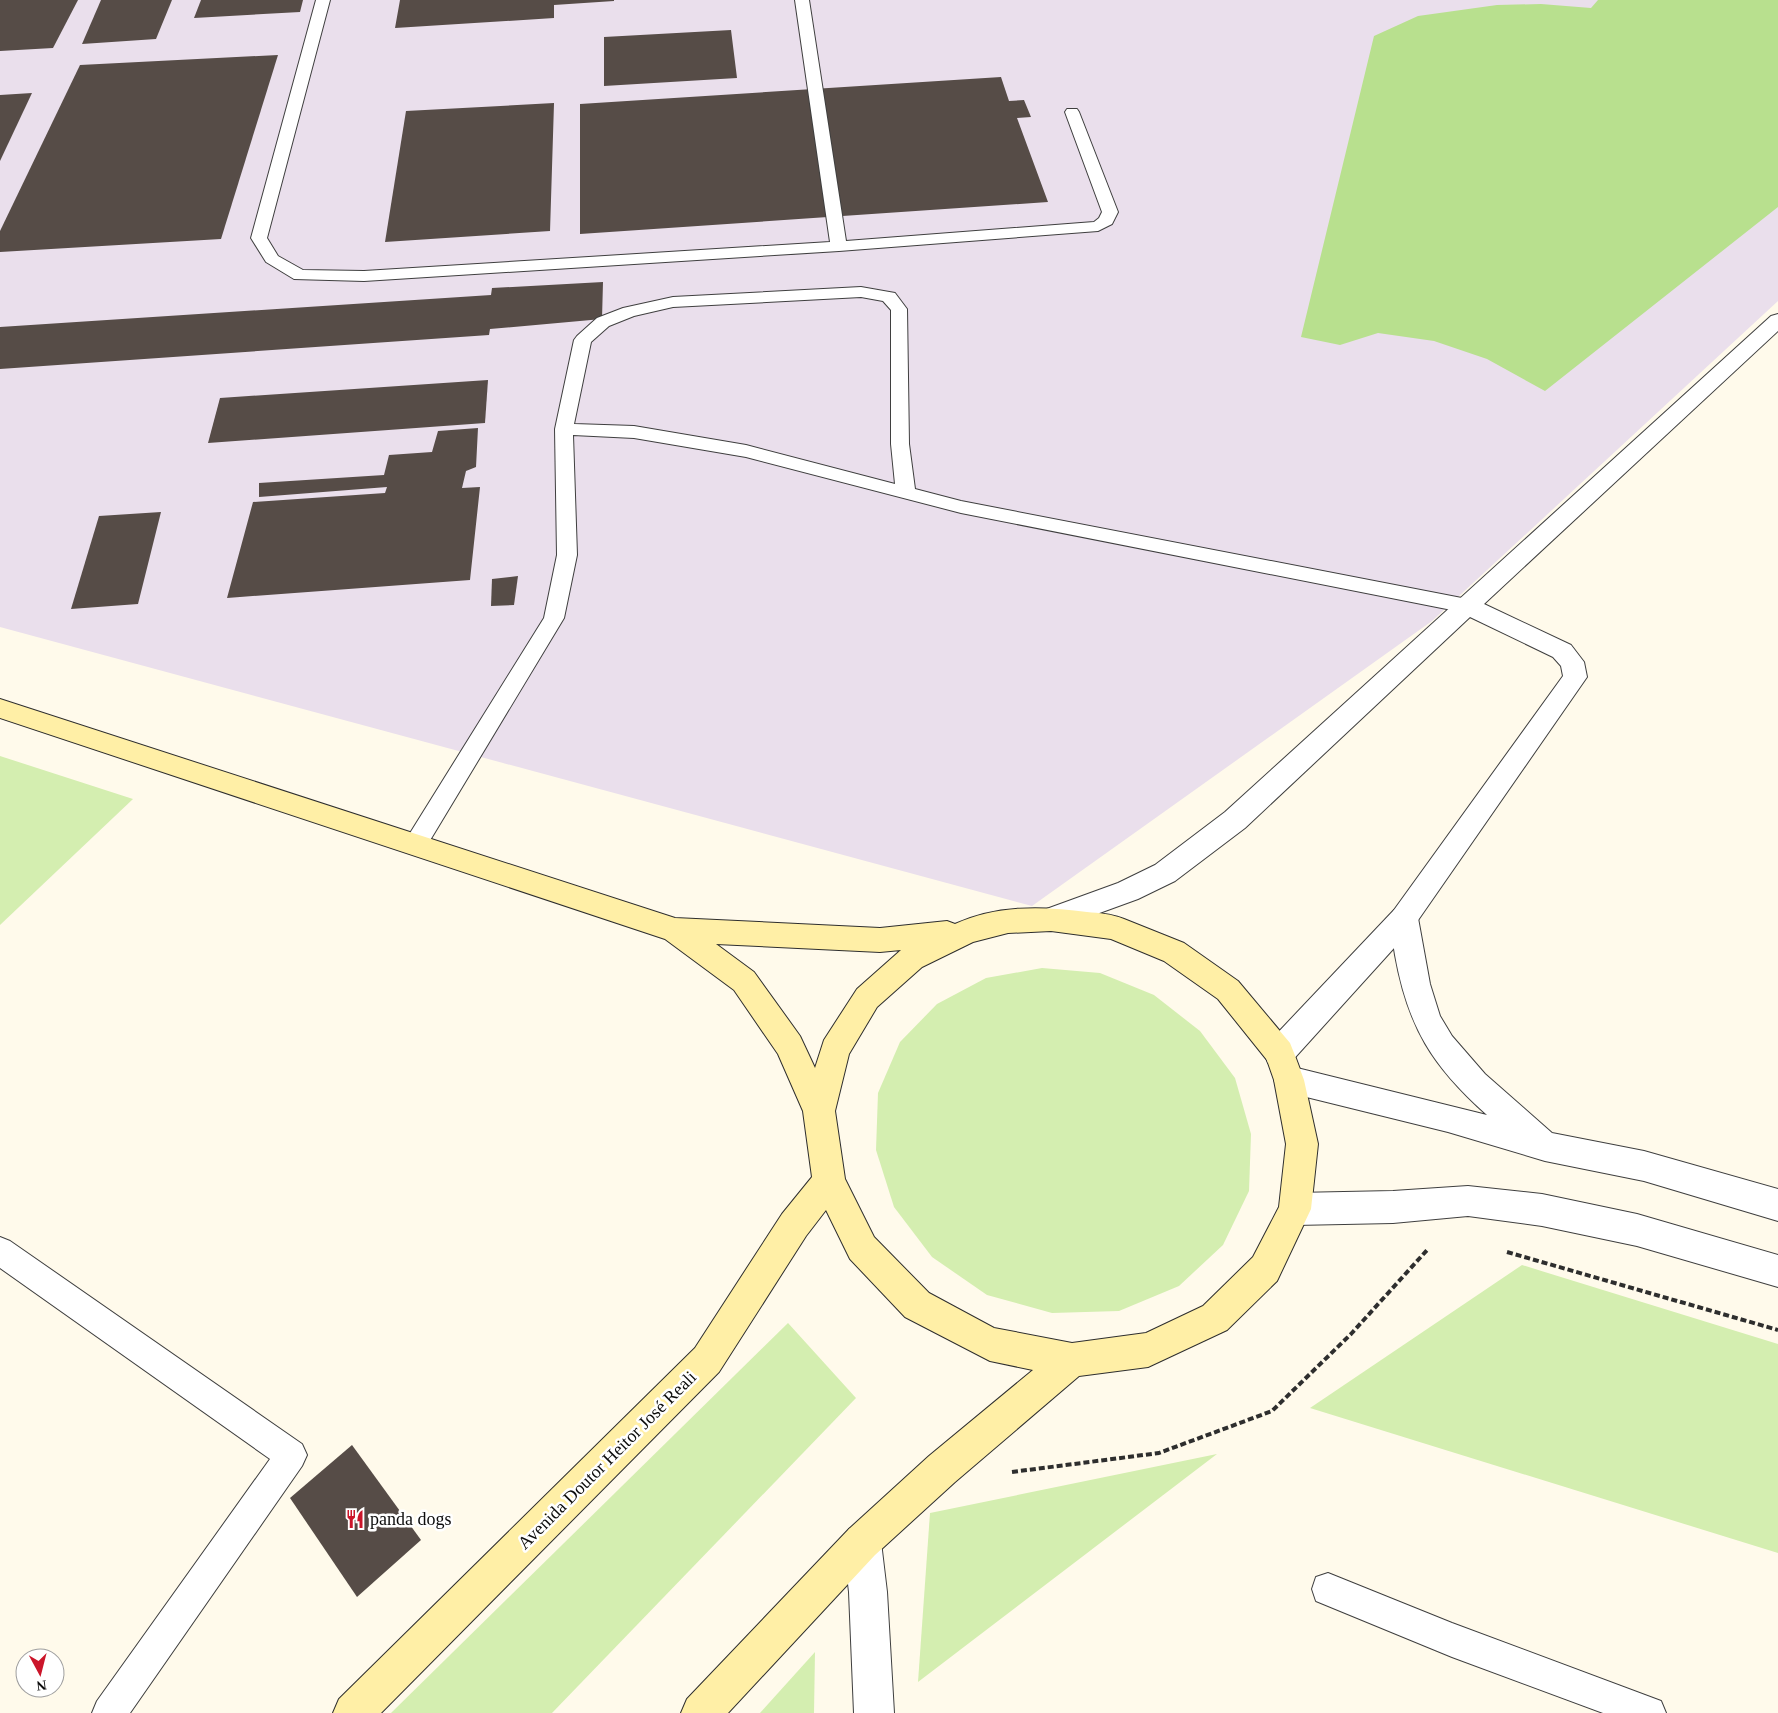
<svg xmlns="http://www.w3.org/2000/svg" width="1778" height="1713" viewBox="0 0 1778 1713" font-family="'Times New Roman',serif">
<rect width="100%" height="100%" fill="#fffaeb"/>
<!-- industrial -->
<polygon fill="#eadfec" points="0,0 1778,0 1778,301 1432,621 1032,906 0,627"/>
<!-- green -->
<g fill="#d4eeb0">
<polygon points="0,756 133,799 0,925"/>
<polygon points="1042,968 1100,973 1154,995 1200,1031 1235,1078 1251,1134 1249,1191 1223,1245 1179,1286 1119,1311 1052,1313 987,1295 932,1257 894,1207 876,1150 878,1093 900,1042 937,1004 986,978"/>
<polygon points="1522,1265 1778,1344 1778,1553 1310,1408"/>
<polygon points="788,1323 856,1398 552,1713 391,1713"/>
<polygon points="1217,1454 918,1682 930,1513"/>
<polygon points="815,1652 814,1713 760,1713"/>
</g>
<!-- forest -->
<polygon fill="#b8e08e" points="1598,0 1778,0 1778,207 1545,391 1487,359 1434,341 1378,333 1340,345 1301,337 1374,36 1418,16 1497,5 1541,4 1591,8"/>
<!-- building -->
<g fill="#564c47">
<polygon points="0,0 78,0 53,48 0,51"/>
<polygon points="101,0 172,0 156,39 82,44"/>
<polygon points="201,0 303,0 300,12 194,18"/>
<polygon points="400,0 614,0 614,1 554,5 554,18 395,28"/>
<polygon points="731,30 737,78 604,86 604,37"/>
<polygon points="278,55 221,239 0,252 0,231 80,65"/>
<polygon points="1001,77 1009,101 1024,100 1031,117 1017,118 1048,202 580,234 580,104"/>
<polygon points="32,93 0,161 0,95"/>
<polygon points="554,103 550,231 385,242 406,111"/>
<polygon points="603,282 602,319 490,329 489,335 0,369 0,327 491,295 492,288"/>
<polygon points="488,380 485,423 208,443 220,398"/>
<polygon points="478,428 476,467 466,471 462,488 480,487 470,580 227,598 253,502 385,493 387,487 259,497 259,483 384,475 389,455 432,452 438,431"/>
<polygon points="161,512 138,604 71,609 99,516"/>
<polygon points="518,576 514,605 491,606 492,579"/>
<polygon points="352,1445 421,1540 357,1597 290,1498"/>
</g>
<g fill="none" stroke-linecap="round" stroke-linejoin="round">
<!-- service casing -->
<g stroke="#3f3f3f" stroke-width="2">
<g id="service">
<polygon points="316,0 330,0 267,238 278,256 303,270 364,271 830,242 795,0 809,0 846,241 1094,222 1099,218 1102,212 1065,112 1067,109 1077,109 1079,112 1118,212 1112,224 1098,231 839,251 364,281 294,279 266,262 251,238"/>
<path d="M861,287L895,293L907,309L909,444L915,489L961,501L1467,599L1474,601L1477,606L1474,611L1467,613L961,513L746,457L634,438L573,435L577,555L564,618L423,852L415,854L407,852L403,845L407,838L544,618L557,555L555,429L574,340L577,336L597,318L623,308L673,297ZM861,297L883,301L891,310V444L895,484L746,445L634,426L574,424L591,342L609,326L634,316L673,307Z"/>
<polygon points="0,1237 10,1241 302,1444 307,1455 302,1466 130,1713 92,1713 97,1701 270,1459 0,1268"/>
<polygon points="1328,1573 1452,1623 1661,1701 1666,1713 1603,1713 1452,1657 1316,1601 1312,1589 1316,1577"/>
</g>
</g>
<!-- minor casing -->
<g stroke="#3f3f3f" stroke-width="2">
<g id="minor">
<polygon points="1778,314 1778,331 1484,604 1571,645 1584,662 1587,677 1414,926 1290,1063 1279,1067 1268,1063 1264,1053 1268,1043 1394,910 1563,676 1561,666 1553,657 1470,617 1245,828 1175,881 1138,899 1061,927 1051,931 1041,927 1037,919 1041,911 1118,883 1155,865 1225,812 1771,316"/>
<polygon points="862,1523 875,1529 881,1542 887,1592 894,1713 854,1713 849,1592 843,1542 849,1529"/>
</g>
</g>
<!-- tertiary casing -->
<g stroke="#3f3f3f" stroke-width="2">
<g id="tertiary">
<path d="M1404,906L1414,910L1418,918L1430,984L1440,1016L1452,1036L1485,1074L1552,1133L1644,1151L1778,1189V1221L1644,1181L1545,1161L1448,1132L1278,1090L1274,1080L1278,1070L1289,1066L1487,1115C1432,1066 1408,1027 1395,955C1393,940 1387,923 1394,910Z"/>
<polygon points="1468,1186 1542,1194 1637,1214 1778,1255 1778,1287 1637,1246 1542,1226 1468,1216 1393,1223 1295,1225 1283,1220 1279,1209 1283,1198 1295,1193 1393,1191"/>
</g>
</g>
<!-- secondary casing -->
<g stroke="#2e2e2e" stroke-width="2">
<path id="secondary" d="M0,699L675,918L880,928L947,921L955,924C996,905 1042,906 1087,912C1099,913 1112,914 1124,919L1184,943L1238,981L1290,1043L1294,1053L1304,1080L1318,1144L1311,1209L1277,1281L1227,1330L1148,1367L1079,1376L955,1482L875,1555L728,1713H681L687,1699L849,1529L929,1456L1033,1370L990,1361L905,1317L850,1259L826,1210L806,1236L719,1372L381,1713H333L339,1699L695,1348L782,1214L812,1177L803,1111L778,1054L734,990L665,939L0,718ZM1051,931L1111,939L1164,961L1218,999L1267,1060L1274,1080L1286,1144L1279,1207L1253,1257L1203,1306L1146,1333L1072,1343L994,1328L929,1293L874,1237L845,1179L835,1111L849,1054L877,1007L922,967L973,942L1008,933ZM716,944L880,952L901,950L857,989L824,1040L815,1068L800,1036L754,972Z"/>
</g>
<!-- path -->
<g stroke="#2e2e2e" stroke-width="4" stroke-dasharray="6 3" stroke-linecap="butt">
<polyline points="1507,1252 1778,1330"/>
<polyline points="1012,1472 1159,1453 1272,1411 1351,1334 1428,1249"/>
</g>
<!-- service -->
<use href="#service" fill="#fff" fill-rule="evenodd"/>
<!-- minor -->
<use href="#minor" fill="#fff" fill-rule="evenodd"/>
<!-- tertiary -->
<use href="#tertiary" fill="#fff" fill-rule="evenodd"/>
<!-- secondary -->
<use href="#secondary" fill="#ffefa6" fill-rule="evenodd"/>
</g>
<!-- icons -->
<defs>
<g id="restaurant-bare" transform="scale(1.5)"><path d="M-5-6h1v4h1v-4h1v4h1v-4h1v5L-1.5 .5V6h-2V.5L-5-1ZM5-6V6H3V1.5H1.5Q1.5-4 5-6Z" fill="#cb152a" stroke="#fff" stroke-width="2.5" paint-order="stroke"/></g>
</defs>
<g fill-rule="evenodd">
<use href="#restaurant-bare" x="355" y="1519"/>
</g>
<g text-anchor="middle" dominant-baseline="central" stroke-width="5" stroke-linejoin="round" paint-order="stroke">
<!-- near-street labels -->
<g font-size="18" fill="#0c0c0c" stroke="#fff">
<text transform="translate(607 1460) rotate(-45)">Avenida Doutor Heitor José Reali</text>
</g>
<!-- near-poi labels -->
<g font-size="18" fill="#0c0c0c" stroke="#fff" text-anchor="start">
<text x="370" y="1519">panda dogs</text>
</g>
</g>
<!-- north arrow -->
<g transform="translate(40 1673) rotate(173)"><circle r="24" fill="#ffffff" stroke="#9e9e9e"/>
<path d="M0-4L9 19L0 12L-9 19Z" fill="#cb152a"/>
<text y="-8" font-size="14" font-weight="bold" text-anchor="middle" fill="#0c0c0c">N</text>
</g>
</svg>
